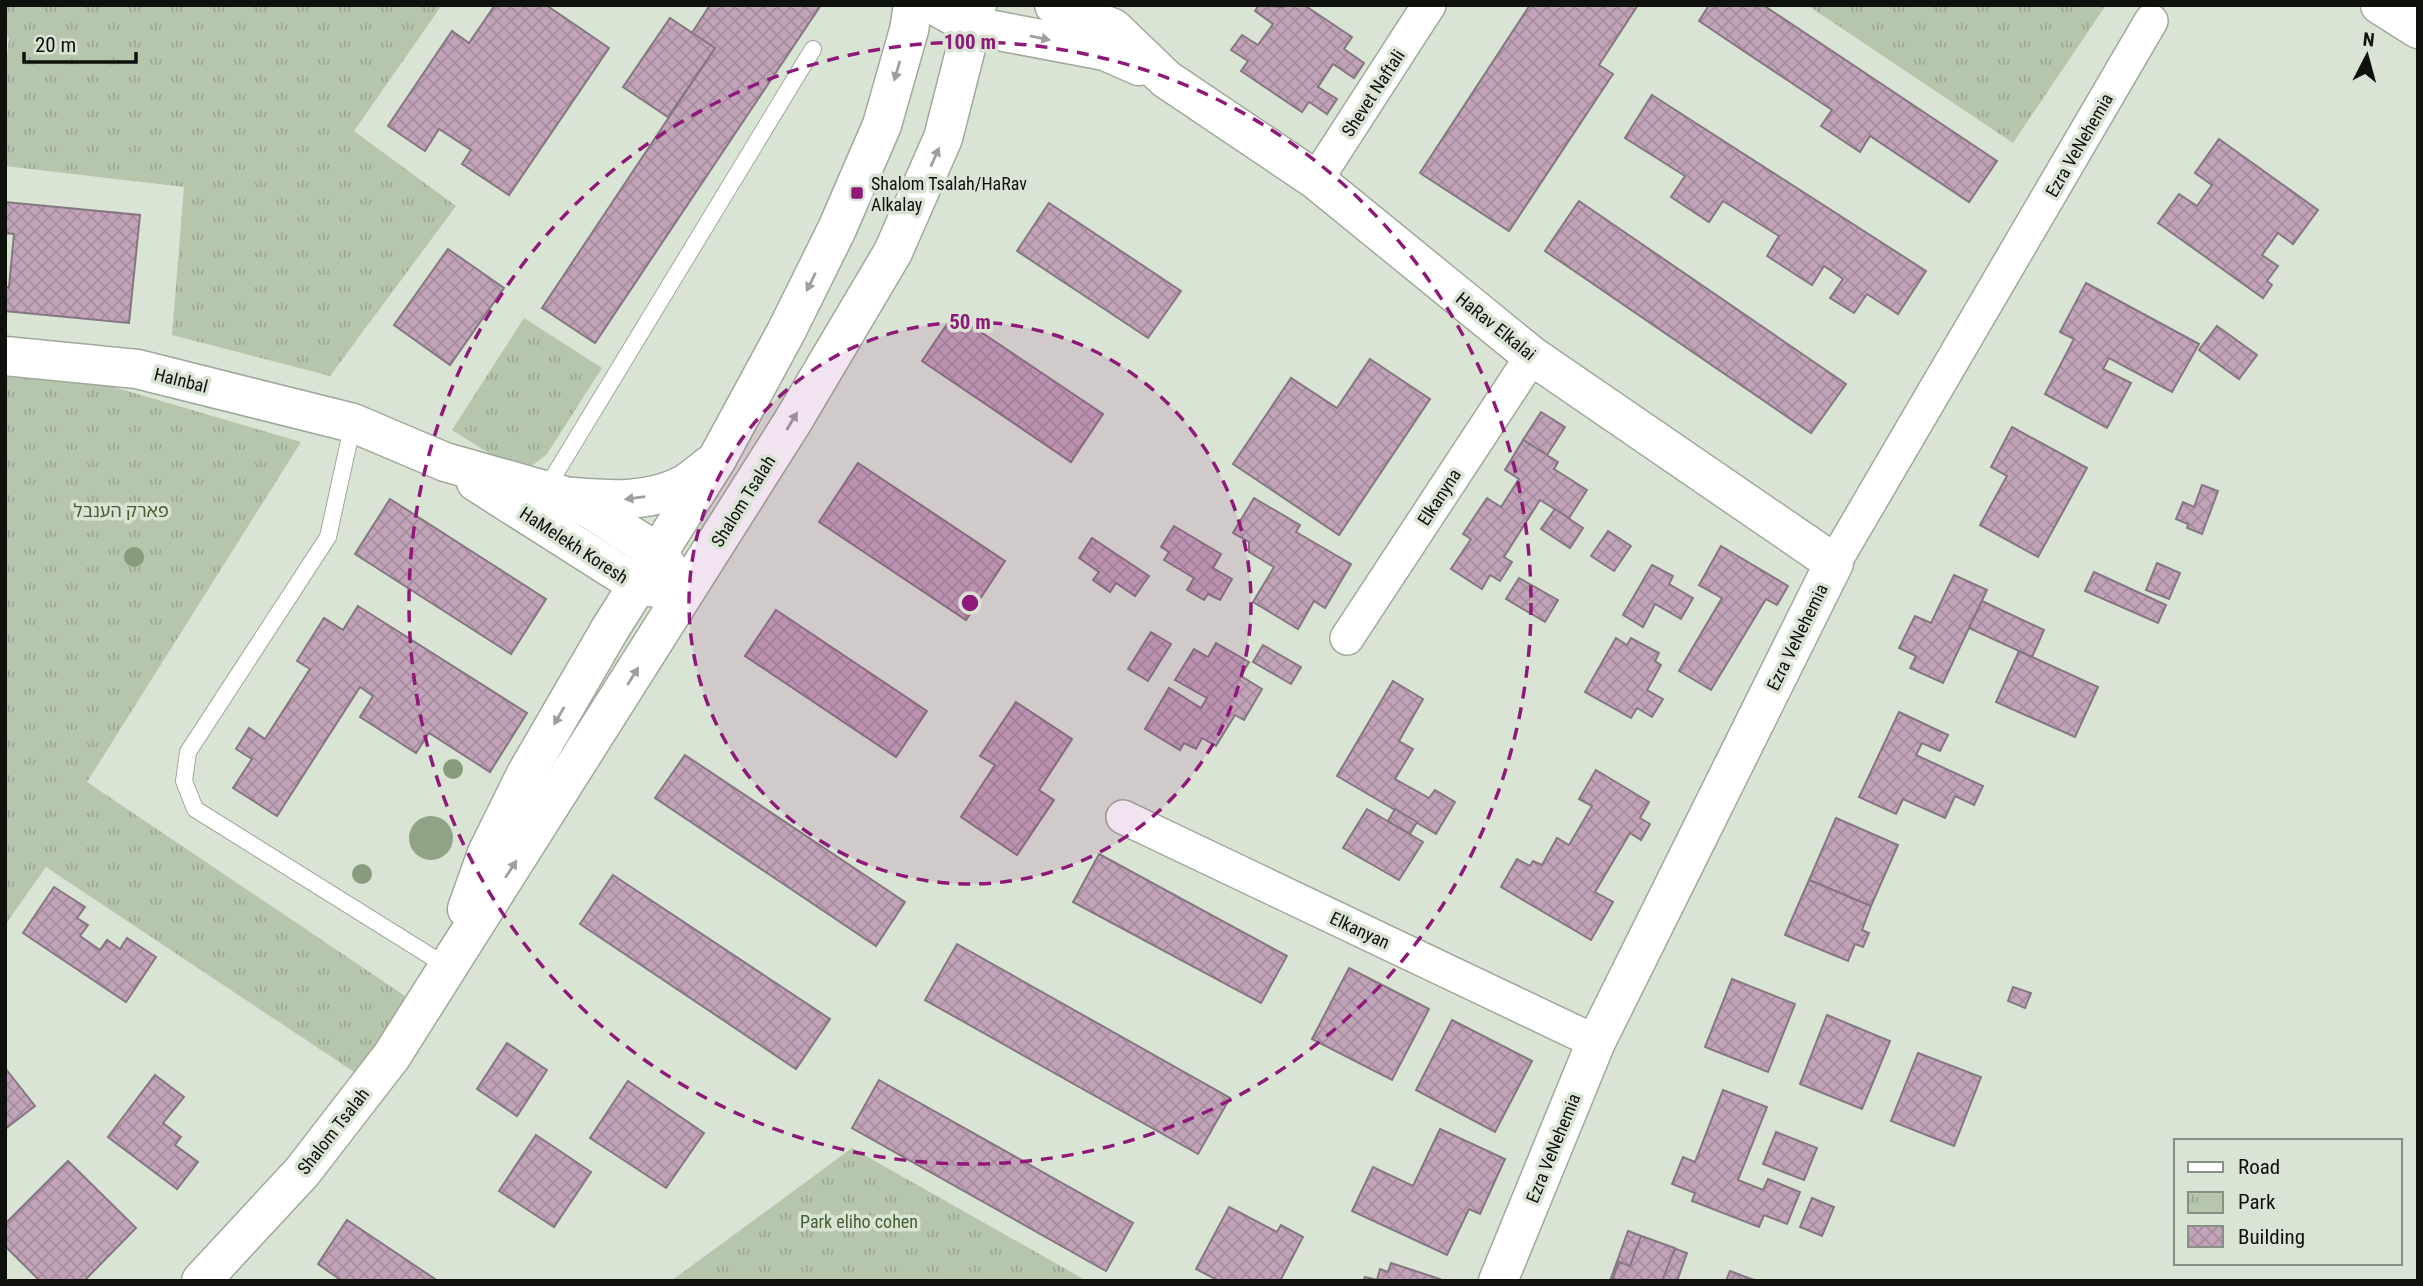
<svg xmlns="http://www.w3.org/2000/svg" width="2423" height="1286" viewBox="0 0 2423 1286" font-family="'Roboto Condensed','Noto Sans Hebrew',sans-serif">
<defs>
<pattern id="park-tufts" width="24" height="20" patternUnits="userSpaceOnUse" patternTransform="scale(1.75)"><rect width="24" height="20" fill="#b6c6ad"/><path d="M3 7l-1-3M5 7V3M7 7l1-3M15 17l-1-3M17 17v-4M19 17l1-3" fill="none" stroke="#9ba994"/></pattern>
<pattern id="building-cross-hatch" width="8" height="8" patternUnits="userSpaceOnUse" patternTransform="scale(1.75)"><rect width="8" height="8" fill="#c2a4b9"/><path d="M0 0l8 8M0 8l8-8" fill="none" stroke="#a68c9e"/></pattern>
</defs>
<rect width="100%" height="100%" fill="#dae4d5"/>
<!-- park -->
<g fill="url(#park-tufts)">
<polygon points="5,5 442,5 354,131 456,206 330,376 172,335 184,187 5,166 5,78 9,38 5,35"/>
<polygon points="1807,5 2106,5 2013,143"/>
<polygon points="524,318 602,368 547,454 533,465 520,466 506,464 452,430"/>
<polygon points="5,374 100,383 301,442 87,782 408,998 357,1074 46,867 5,925"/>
<polygon points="852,1148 1087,1281 671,1281"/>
</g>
<!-- water -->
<circle fill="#91a387" cx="431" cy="838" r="22"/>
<!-- building -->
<g fill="url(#building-cross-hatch)" stroke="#857781" stroke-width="2">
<polygon points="495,5 546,5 609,48 509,195 462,164 471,150 439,129 425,151 388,126 452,31 469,43"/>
<polygon points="710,5 821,5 595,343 542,308 715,48 692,33"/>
<polygon points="1259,5 1283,7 1285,5 1304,5 1352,37 1344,49 1364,63 1354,78 1333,64 1318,87 1337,99 1327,114 1309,102 1302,112 1241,71 1248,61 1231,50 1242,35 1258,45 1273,24 1255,11"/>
<polygon points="1530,5 1638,5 1599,65 1613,74 1509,231 1420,173"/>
<polygon points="1709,5 1763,5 1997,161 1969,202 1870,136 1860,152 1821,126 1832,110 1699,21"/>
<polygon points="670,18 715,48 668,117 623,87"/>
<polygon points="1652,95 1926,271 1898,314 1867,294 1854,313 1830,298 1843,279 1824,266 1812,285 1767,256 1779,236 1723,201 1709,222 1671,197 1685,176 1625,138"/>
<polygon points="2219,139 2318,210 2293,244 2278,233 2262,255 2278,266 2267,281 2272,285 2263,298 2158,223 2179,194 2197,206 2212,185 2195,173"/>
<polygon points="1579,201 1846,384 1811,433 1545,251"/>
<polygon points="5,202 140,215 129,323 5,311 5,287 9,287 14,234 5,233"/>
<polygon points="1049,203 1181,291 1148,338 1017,251"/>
<polygon points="448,249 504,288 450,365 394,325"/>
<polygon points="2086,283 2199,344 2172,392 2109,358 2103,369 2131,383 2107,428 2045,394 2074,339 2060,332"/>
<polygon points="954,314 1103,414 1071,462 922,361"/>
<polygon points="2217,326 2257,355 2239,379 2199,350"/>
<polygon points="1370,359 1430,399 1339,535 1233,464 1291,378 1337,408"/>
<polygon points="1541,412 1565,427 1547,455 1523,440"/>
<polygon points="2012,427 2087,468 2038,557 1980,525 2007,476 1991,467"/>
<polygon points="1523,440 1558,462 1554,469 1587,490 1569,518 1540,500 1504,557 1512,562 1500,581 1490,575 1482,589 1451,569 1471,539 1463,534 1487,498 1501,507 1519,479 1505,470"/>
<polygon points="858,463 1005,561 966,620 819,522"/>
<polygon points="2202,485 2218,491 2202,534 2187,528 2188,524 2176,519 2183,502 2194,507"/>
<polygon points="1254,498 1300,525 1296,532 1351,564 1325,608 1314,601 1298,629 1253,602 1274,567 1249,552 1249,542 1233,533"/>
<polygon points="390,499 546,599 511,654 355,554"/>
<polygon points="1555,509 1583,528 1570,548 1541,529"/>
<polygon points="1174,526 1221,554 1213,568 1232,579 1220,600 1208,594 1204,600 1187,590 1194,578 1164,560 1169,552 1161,547"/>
<polygon points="1608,531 1631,546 1614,571 1591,556"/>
<polygon points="1092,538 1149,576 1135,596 1116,583 1110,592 1093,580 1099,572 1079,558"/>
<polygon points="1721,546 1788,586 1777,605 1766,599 1711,690 1679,671 1722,598 1699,585"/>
<polygon points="2157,563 2180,573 2169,599 2146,590"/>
<polygon points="1652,565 1673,576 1669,584 1693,598 1681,619 1655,604 1643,627 1623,615"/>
<polygon points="2094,572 2166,605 2158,623 2085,591"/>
<polygon points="1954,575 1987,590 1943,683 1910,668 1916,656 1899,648 1915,616 1931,623"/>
<polygon points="1519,578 1558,600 1545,622 1506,599"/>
<polygon points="1982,601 2044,630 2032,657 1969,628"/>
<polygon points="358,606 527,713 490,772 429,733 416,753 360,717 373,696 360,687 277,816 233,788 252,759 236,749 249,728 265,739 310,669 297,661 324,618 343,630"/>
<polygon points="776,610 927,711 896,757 745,656"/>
<polygon points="1151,632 1171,644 1148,681 1128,669"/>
<polygon points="1616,638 1627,645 1631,638 1659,653 1655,661 1661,665 1647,690 1663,699 1652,717 1637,708 1631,718 1585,692"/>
<polygon points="1216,643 1249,662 1241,676 1262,689 1244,720 1235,715 1216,746 1202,738 1196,749 1184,743 1180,750 1145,729 1169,688 1201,708 1207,698 1175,680 1194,649 1208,657"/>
<polygon points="1263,645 1301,667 1291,684 1253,662"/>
<polygon points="2019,651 2098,687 2075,737 1996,702"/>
<polygon points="1393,681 1423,699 1399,741 1413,749 1395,779 1429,798 1435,790 1455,802 1436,834 1337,776"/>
<polygon points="1016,702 1072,739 1039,790 1054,800 1017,855 961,817 995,765 980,756"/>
<polygon points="1899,712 1948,735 1940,751 1922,743 1916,755 1983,786 1974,805 1955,796 1945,818 1903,799 1896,814 1859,797"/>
<polygon points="685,755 905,902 876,946 655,798"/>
<polygon points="1596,770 1649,802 1640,818 1650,824 1641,840 1630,833 1595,892 1613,902 1591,940 1501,887 1517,859 1530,866 1533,861 1542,865 1557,838 1569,845 1592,806 1579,799"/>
<polygon points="1367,809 1423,842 1399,880 1343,848"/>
<polygon points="1395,809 1417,822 1410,834 1388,821"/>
<polygon points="1836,818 1898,845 1871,906 1809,880"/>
<polygon points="1099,854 1287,956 1261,1003 1073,902"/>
<polygon points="613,875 830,1019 796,1069 580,924"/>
<polygon points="1809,880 1871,906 1862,930 1869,933 1863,947 1855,944 1848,961 1785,935"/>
<polygon points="54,887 85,907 77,918 88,925 80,936 100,950 107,940 120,949 127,938 156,957 126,1002 23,933"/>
<polygon points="957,944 1230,1098 1198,1154 925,1000"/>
<polygon points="1349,968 1429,1009 1392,1080 1312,1039"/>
<polygon points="1732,979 1795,1004 1768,1072 1705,1047"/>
<polygon points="2013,987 2031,993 2025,1008 2008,1001"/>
<polygon points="1827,1015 1890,1041 1862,1109 1800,1084"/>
<polygon points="1452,1020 1532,1061 1495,1132 1416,1090"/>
<polygon points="507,1043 547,1070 517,1116 477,1089"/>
<polygon points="1918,1053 1981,1077 1954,1146 1891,1121"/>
<polygon points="5,1068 35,1106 5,1129"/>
<polygon points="155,1075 184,1097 163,1123 181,1137 175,1145 198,1162 177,1189 108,1137"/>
<polygon points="879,1080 1133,1223 1106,1271 852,1128"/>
<polygon points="628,1081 704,1133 666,1188 590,1138"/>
<polygon points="1723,1090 1767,1107 1738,1180 1763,1190 1768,1179 1800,1192 1787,1224 1764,1215 1759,1227 1692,1201 1695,1193 1672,1184 1683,1157 1695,1162"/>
<polygon points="1440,1129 1505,1159 1480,1214 1469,1209 1447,1255 1352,1211 1373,1167 1413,1186"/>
<polygon points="1776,1132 1817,1148 1804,1180 1763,1164"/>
<polygon points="536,1135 591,1172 554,1227 499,1191"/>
<polygon points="68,1161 136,1228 84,1281 40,1281 5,1246 5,1224"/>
<polygon points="1812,1198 1834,1207 1822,1236 1800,1227"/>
<polygon points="1229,1207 1277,1232 1281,1225 1303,1237 1280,1281 1219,1281 1196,1269"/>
<polygon points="347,1220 438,1281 342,1281 318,1264"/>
<polygon points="1628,1231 1687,1253 1677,1281 1610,1281"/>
<polygon points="1641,1236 1675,1248 1663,1279 1668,1281 1619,1281 1613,1278 1619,1262 1630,1266"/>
<polygon points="1391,1263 1440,1279 1439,1281 1363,1281 1365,1277 1377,1280 1380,1269 1388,1272"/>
<polygon points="1730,1271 1743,1276 1757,1281 1726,1281"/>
</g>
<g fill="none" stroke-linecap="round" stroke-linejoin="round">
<!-- lane casing -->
<g stroke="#9fa89a" stroke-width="18">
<g id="lane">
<polyline points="353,423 328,537 188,752 184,781 195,809 448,967"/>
<polyline points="546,489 813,49"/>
</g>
</g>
<!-- street casing -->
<g stroke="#9fa89a" stroke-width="36">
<g id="street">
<polyline points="1316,180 1429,5"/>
<polyline points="1834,563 2151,21"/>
<polyline points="1347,638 1532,356"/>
<polyline points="1123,817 1596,1042"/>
</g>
</g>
<!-- secondary casing -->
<g stroke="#9fa89a" stroke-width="41">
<g id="secondary">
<polyline points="934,5 972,26 1105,51 1139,66"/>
<polyline points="1054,5 1113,28 1166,79 1316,180 1532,356 1834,563 1596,1042 1498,1281"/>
<polyline points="2380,5 2418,29"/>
<polyline points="5,356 137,369 353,423 445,462 565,496 590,509 658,553 673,575"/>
<polyline points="476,482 638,585 662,589"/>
<path d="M573,497C610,500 648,503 683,485C692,480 701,472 710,465"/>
<polyline points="467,909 487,853 526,774 610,629 717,459 786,332 837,229 882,125 909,30 913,5"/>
<polyline points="201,1281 302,1172 391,1057 793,421 893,252 943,138 977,5"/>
</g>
</g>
<!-- lane -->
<use href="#lane" stroke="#fff" stroke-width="16"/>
<!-- street -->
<use href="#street" stroke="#fff" stroke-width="33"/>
<!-- secondary -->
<use href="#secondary" stroke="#fff" stroke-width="38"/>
</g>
<!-- trees -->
<g fill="#889b7c">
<circle cx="134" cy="557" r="10"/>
<circle cx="453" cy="769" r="10"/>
<circle cx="362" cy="874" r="10"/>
</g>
<!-- one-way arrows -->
<defs><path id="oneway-solid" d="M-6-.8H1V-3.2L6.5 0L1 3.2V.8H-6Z" transform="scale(1.75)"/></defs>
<g fill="#9fa09e">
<use href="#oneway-solid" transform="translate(1040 38) rotate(11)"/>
<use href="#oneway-solid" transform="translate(897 71) rotate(106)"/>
<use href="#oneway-solid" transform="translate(935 157) rotate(-66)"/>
<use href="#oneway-solid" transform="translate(811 282) rotate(116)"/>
<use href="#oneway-solid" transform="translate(792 421) rotate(-59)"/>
<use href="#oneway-solid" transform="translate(635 498) rotate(173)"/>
<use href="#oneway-solid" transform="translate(633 676) rotate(-58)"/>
<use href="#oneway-solid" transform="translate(559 716) rotate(120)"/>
<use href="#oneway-solid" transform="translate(511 869) rotate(-57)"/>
</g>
<!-- distance rings -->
<circle cx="970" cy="603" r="281" fill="#8e1979" fill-opacity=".12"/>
<g fill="none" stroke="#8e1979" stroke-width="3.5" stroke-dasharray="12 9">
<circle cx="970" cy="603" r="281"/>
<circle cx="970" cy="603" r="561"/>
</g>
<!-- markers -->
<rect fill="#8e1979" stroke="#dae4d5" stroke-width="2.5" x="850" y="186" width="14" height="14" rx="3.5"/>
<g text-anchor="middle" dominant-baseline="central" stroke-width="7" stroke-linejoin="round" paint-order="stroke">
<!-- street labels -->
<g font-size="18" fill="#0e110c" stroke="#dae4d5">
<text transform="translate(1373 93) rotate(-57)">Shevet Naftali</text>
<text transform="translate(2079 145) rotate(-60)">Ezra VeNehemia</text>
<text transform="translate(1496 326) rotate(39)">HaRav Elkalai</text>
<text transform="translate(181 380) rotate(14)">HaInbal</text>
<text transform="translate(1439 497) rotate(-57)">Elkanyna</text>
<text transform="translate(743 501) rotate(-58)">Shalom Tsalah</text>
<text transform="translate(574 545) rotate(33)">HaMelekh Koresh</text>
<text transform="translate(1797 637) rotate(-64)">Ezra VeNehemia</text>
<text transform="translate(1360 930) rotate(25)">Elkanyan</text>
<text transform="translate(333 1131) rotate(-52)">Shalom Tsalah</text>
<text transform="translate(1553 1148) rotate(-68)">Ezra VeNehemia</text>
</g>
<!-- poi labels -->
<g font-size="18" fill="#0e110c" stroke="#dae4d5" text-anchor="start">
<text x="871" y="183">Shalom Tsalah/HaRav<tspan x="871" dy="21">Alkalay</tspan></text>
</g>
<!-- park labels -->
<g font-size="18" fill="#456034" stroke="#dae4d5">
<text x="121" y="510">פארק הענבל</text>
<text x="859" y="1221">Park eliho cohen</text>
</g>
</g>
<circle cx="970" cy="603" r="10" fill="#8e1979" stroke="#dae4d5" stroke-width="3.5"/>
<g font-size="21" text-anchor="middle" font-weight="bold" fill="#8e1979" stroke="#dae4d5" stroke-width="7" stroke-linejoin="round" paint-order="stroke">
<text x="970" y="49">100 m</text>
<text x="970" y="329">50 m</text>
</g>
<!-- border -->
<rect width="2423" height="1286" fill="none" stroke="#0e110c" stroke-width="14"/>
<!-- legend -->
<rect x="2174" y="1139" width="228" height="126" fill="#dae4d5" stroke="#889085" stroke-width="2"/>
<rect x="2188" y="1162" width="35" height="10" fill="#ffffff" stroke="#889085" stroke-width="2"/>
<text x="2238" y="1174" font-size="21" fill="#0e110c">Road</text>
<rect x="2188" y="1192" width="35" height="21" fill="url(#park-tufts)" stroke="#889085" stroke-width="2"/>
<text x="2238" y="1209" font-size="21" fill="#0e110c">Park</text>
<rect x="2188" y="1226" width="35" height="21" fill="url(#building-cross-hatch)" stroke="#889085" stroke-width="2"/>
<text x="2238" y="1244" font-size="21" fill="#0e110c">Building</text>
<!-- north arrow -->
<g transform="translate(2367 56) rotate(6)" stroke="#dae4d5" stroke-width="5" paint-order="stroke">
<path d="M0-5L12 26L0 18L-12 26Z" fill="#0e110c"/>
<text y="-10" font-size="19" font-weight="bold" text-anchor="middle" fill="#0e110c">N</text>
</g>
<!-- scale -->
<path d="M24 52v10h112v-10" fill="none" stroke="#0e110c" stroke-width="3.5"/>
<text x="35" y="52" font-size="21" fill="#0e110c" stroke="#dae4d5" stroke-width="5" paint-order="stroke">20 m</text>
</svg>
